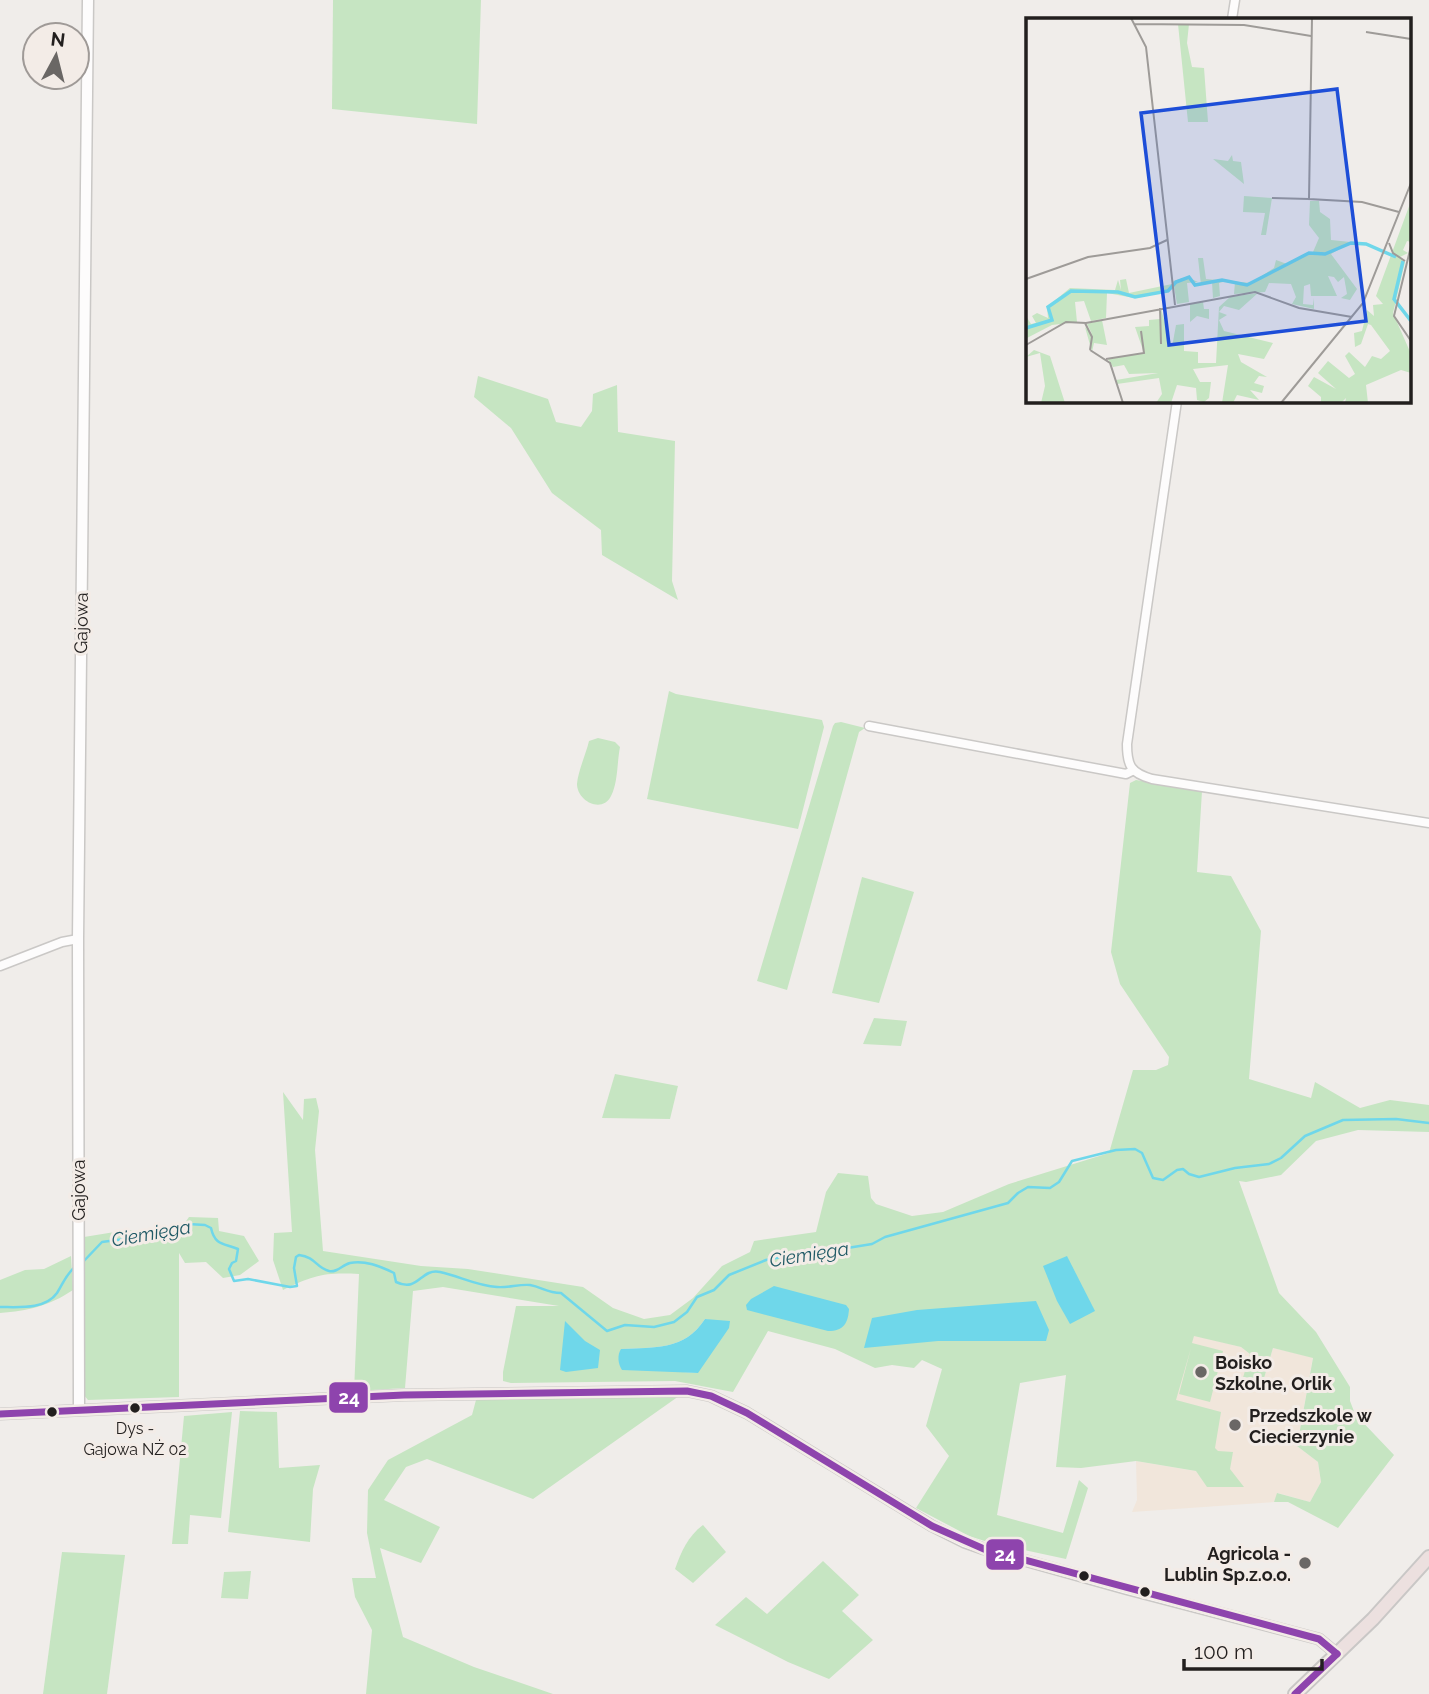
<svg xmlns="http://www.w3.org/2000/svg" width="1429" height="1694" viewBox="0 0 1429 1694" font-family="Raleway,sans-serif">
<rect width="100%" height="100%" fill="#f0edea"/>
<!-- education -->
<polygon fill="#f1e6db" points="1194,1335 1241,1347 1250,1354 1262,1385 1273,1348 1313,1357 1297,1446 1318,1462 1321,1482 1310,1502 1278,1493 1274,1502 1132,1512 1137,1500 1136,1461 1196,1471 1175,1401"/>
<!-- green -->
<g fill="#c6e5c2" fill-rule="evenodd">
<polygon points="333,0 481,0 477,124 332,109"/>
<polygon points="478,376 548,399 556,422 581,427 592,411 593,394 617,385 618,432 675,441 672,581 678,600 602,555 601,530 552,493 511,428 474,397"/>
<polygon points="669,691 676,694 822,720 824,727 798,829 647,799"/>
<polygon points="841,722 865,728 859,732 787,990 757,981 833,726 835,723"/>
<path d="M598,738L615,742L620,747C617,762 618,783 611,796C602,814 577,801 577,784C578,771 586,754 589,741Z"/>
<path d="M1136,780L1202,791L1197,872L1231,876L1261,931L1249,1079L1311,1098L1315,1082L1360,1108L1390,1100L1429,1105V1132L1358,1130L1316,1141L1281,1175L1246,1182L1239,1181L1279,1293L1316,1332L1350,1387V1401L1355,1414L1394,1455L1338,1528L1288,1502H1274L1277,1493L1310,1502L1321,1482L1318,1462L1297,1446L1313,1358L1273,1348L1262,1385L1242,1381L1250,1354L1241,1347L1194,1336L1192,1343L1223,1351L1210,1402L1179,1394L1191,1348L1176,1400L1221,1412L1215,1448L1218,1451L1233,1452L1230,1469L1244,1487H1207L1196,1471L1136,1461L1081,1468L1056,1467L1066,1375L1020,1383L997,1515L1063,1533L1079,1480L1088,1488L1066,1559L991,1543L969,1536L916,1508L949,1456L926,1426L942,1369L922,1360L914,1368L892,1365L875,1368L835,1349L768,1331L733,1392L675,1381L511,1383L503,1381V1372L516,1306H559L443,1287L413,1291L405,1388L354,1391L359,1274C326,1272 313,1275 283,1290L273,1260L274,1233L292,1232L283,1092L303,1120L304,1099L316,1098L319,1111L315,1150L323,1251L421,1266L468,1269L583,1287L613,1308L644,1319L670,1315L693,1298L722,1266L750,1252L754,1241L816,1232L826,1192L838,1173L868,1176L871,1198L876,1204L912,1216L943,1212L1009,1184L1109,1153L1133,1070H1156L1168,1065L1169,1057L1120,984L1111,952L1130,783ZM705,1319L717,1322L697,1373L669,1371L621,1349C655,1347 684,1351 705,1319Z"/>
<polygon points="862,877 914,892 879,1003 832,993"/>
<polygon points="874,1018 907,1021 901,1046 863,1044"/>
<polygon points="615,1074 678,1086 670,1119 602,1118"/>
<polygon points="189,1217 218,1218 219,1231 244,1236 259,1261 240,1275 223,1278 206,1262 185,1263 179,1253 179,1397 88,1400 83,1394 84,1237 127,1230 177,1234"/>
<path d="M71,1256L73,1290C49,1306 28,1311 0,1313V1280L25,1270L44,1269Z"/>
<polygon points="679,1396 533,1499 427,1459 406,1467 384,1500 440,1527 421,1563 380,1548 403,1637 474,1667 553,1694 366,1694 372,1630 355,1597 352,1578 376,1578 367,1533 368,1490 388,1460 472,1415 476,1400 498,1397"/>
<polygon points="240,1411 277,1412 279,1468 320,1465 313,1489 310,1542 228,1532"/>
<polygon points="232,1412 221,1518 190,1515 188,1544 172,1544 184,1416"/>
<path d="M703,1525L726,1552L693,1583L675,1569C681,1552 688,1536 703,1525Z"/>
<polygon points="62,1552 125,1555 107,1694 43,1694"/>
<polygon points="823,1561 859,1595 842,1611 873,1640 829,1679 788,1662 715,1625 746,1597 767,1614"/>
<polygon points="251,1571 248,1599 221,1598 224,1572"/>
</g>
<!-- water -->
<g fill="#6fd7ea">
<polygon points="1067,1256 1095,1311 1070,1324 1057,1301 1043,1266"/>
<path d="M774,1286L846,1305L849,1309C848,1323 844,1331 828,1331L747,1310L746,1305L751,1299Z"/>
<polygon points="1036,1301 1049,1330 1046,1341 938,1341 864,1348 872,1318 917,1310"/>
<path d="M705,1319L730,1321L729,1328L698,1373L622,1370C618,1364 617,1355 621,1349C655,1347 684,1351 705,1319Z"/>
<polygon points="565,1321 585,1341 600,1350 598,1368 566,1372 560,1370"/>
</g>
<g fill="none" stroke-linecap="round" stroke-linejoin="round">
<!-- stream -->
<g stroke="#6fd7ea" stroke-width="2.5">
<path d="M82,1263L102,1242L177,1232L188,1224L205,1225L211,1228C215,1246 224,1243 238,1249L236,1261L232,1263L229,1269L234,1281L248,1279L290,1287L297,1286L294,1268L296,1257L299,1255C316,1257 316,1268 329,1271C337,1273 342,1265 350,1263C365,1260 380,1266 394,1273L396,1282C419,1293 420,1268 440,1272C459,1276 477,1286 497,1287C508,1288 519,1284 530,1285C542,1287 547,1293 561,1293L607,1331L625,1325L654,1327L674,1322L687,1312L697,1297L714,1290L729,1275L766,1260L796,1254L818,1255L835,1250L872,1244L885,1237L1008,1203L1018,1193L1028,1187L1050,1188L1059,1182L1072,1161L1116,1150L1135,1149L1142,1153L1153,1178L1163,1180L1177,1170L1183,1169L1189,1174L1199,1177L1235,1168L1269,1164L1281,1158L1305,1136L1343,1120L1396,1119L1429,1123"/>
<path d="M0,1307C18,1307 45,1310 57,1293C64,1282 66,1274 76,1266"/>
</g>
<!-- minor casing -->
<g stroke="#cac8c6" stroke-width="11">
<g id="minor">
<polyline points="1232,19 1235,0"/>
<path d="M1177,401L1127,744C1127,766 1131,773 1152,779L1429,823"/>
<polyline points="869,726 1126,774 1132,771"/>
<polyline points="0,966 62,942 78,939"/>
</g>
</g>
<!-- tertiary casing -->
<g stroke="#cac8c6" stroke-width="13">
<g id="tertiary">
<polyline points="79,1410 78,939 88,0"/>
<polyline points="0,1414 404,1395 687,1391 711,1396 747,1413 932,1526 964,1542 984,1549 1127,1589 1319,1639 1337,1654"/>
</g>
</g>
<!-- trunk casing -->
<g stroke="#c9c7c6" stroke-width="16">
<polyline id="trunk" points="1295,1694 1373,1619 1429,1557"/>
</g>
<!-- minor -->
<use href="#minor" stroke="#fdfcfc" stroke-width="8"/>
<!-- tertiary -->
<use href="#tertiary" stroke="#fdfcfc" stroke-width="10"/>
<!-- trunk -->
<use href="#trunk" stroke="#ece0df" stroke-width="12"/>
<!-- bus-1 casing -->
<g stroke="#f3ece7" stroke-width="12">
<g id="bus-1">
<polyline points="0,1414 404,1395 687,1391 711,1396 747,1413 932,1526 984,1549 1319,1639 1337,1654"/>
<polyline points="1295,1694 1337,1654"/>
</g>
</g>
<!-- bus-1 -->
<use href="#bus-1" stroke="#8e44ad" stroke-width="7"/>
</g>
<!-- markers -->
<g fill="#6a6765" stroke="#f3ece7" stroke-width="2.5">
<circle cx="1201" cy="1372" r="7"/>
<circle cx="1235" cy="1425" r="7"/>
<circle cx="1305" cy="1563" r="7"/>
</g>
<g fill="#221f1e" stroke="#f3ece7" stroke-width="2.5">
<circle cx="135" cy="1408" r="6"/>
<circle cx="52" cy="1412" r="6"/>
<circle cx="1084" cy="1576" r="6"/>
<circle cx="1145" cy="1592" r="6"/>
</g>
<g text-anchor="middle" dominant-baseline="central" stroke-width="6" stroke-linejoin="round" paint-order="stroke">
<!-- bus labels -->
<g font-size="16" fill="#221f1e" stroke="#f3ece7">
<text x="135" y="1428">Dys -<tspan x="135" dy="21">Gajowa NŻ 02</tspan></text>
</g>
<!-- street labels -->
<g font-size="18" fill="#221f1e" stroke="#f3ece7">
<text transform="translate(81 623) rotate(-89)">Gajowa</text>
<text transform="translate(78 1190) rotate(-90)">Gajowa</text>
</g>
<!-- poi labels -->
<g font-size="18" font-weight="bold" fill="#221f1e" stroke="#f3ece7" text-anchor="start">
<text x="1215" y="1362">Boisko<tspan x="1215" dy="21">Szkolne, Orlik</tspan></text>
<text x="1249" y="1415">Przedszkole w<tspan x="1249" dy="21">Ciecierzynie</tspan></text>
<text x="1291" y="1553" text-anchor="end">Agricola -<tspan x="1291" dy="21">Lublin Sp.z.o.o.</tspan></text>
</g>
<!-- water labels -->
<g font-size="19" font-style="italic" fill="#205a66" stroke="#f3ece7">
<text transform="translate(151 1233) rotate(-10)">Ciemięga</text>
<text transform="translate(809 1254) rotate(-9)">Ciemięga</text>
</g>
</g>
<!-- overview -->
<g transform="translate(1026 18)">
<rect width="385" height="385" fill="#f0edea"/>
<path d="M152,6H163L161,25L166,49L178,50L182,104H162ZM206,137L207,143L215,144L218,166L187,141L202,143ZM218,178L246,180L240,217H235L239,195L217,194ZM284,183H293L294,194L304,201L305,222L344,226L320,227L305,236L331,271L324,282L315,280L321,276L318,259L312,264L308,259L302,258L311,278H285L284,266L278,268L277,286L287,287L288,280V291L266,286L270,279L265,266L243,265L239,274L208,276L209,264H197L193,265L194,278L187,280L186,264L175,267L172,240H177L180,261L225,265L248,250L250,242L261,246L287,234L293,220L283,207ZM385,183V224L381,223L377,232L382,235L374,239L379,244L367,295L385,336V355L375,352L340,367L342,385H319L320,380L315,385H295V379L282,368L288,359L310,371L292,355L302,343L323,360L329,356L319,338L323,334L339,349L346,338L355,341L364,333L345,307L342,306L335,326L329,329L328,315L336,313L341,292L348,298L347,287L357,286L350,278ZM161,259L172,264L161,265L163,284L151,286L147,263ZM100,261L103,275L146,266L147,271L108,280L81,275L80,300L65,303L58,283L49,284L51,304L26,307L1,320L0,298L5,306L10,305L6,298L11,295L22,300L21,289L44,270L89,272L92,262L95,272L94,262ZM232,275L213,292L198,288L193,294L201,297L193,302L198,313L247,325L238,341L212,336L215,344L241,359L233,358L228,365L238,368L236,375L224,372L233,382L211,377L207,385H196L202,347L167,351L174,364H185L183,380L178,384L171,382L170,370L151,367L145,385H130L136,376L133,360L91,366L90,362L132,355L103,356L98,347L87,349L82,341L118,335L109,309L123,308V302L134,301L135,291L146,329L150,307L158,306V333L172,334V345H190L193,289L204,279ZM177,284L178,291H183V301L171,298L164,304V286ZM76,302L81,327L68,325L66,334L59,309L66,316L61,306ZM8,332L24,338L39,385H15L19,368L14,335L0,339Z" fill="#c6e5c2"/>
<path fill="none" stroke="#6fd7ea" stroke-width="3.5" d="M377,243L368,281L385,303M0,310L26,302L22,289L45,273L92,274L109,279L142,273L150,264L163,259L169,267L196,262L221,267L283,235L299,236L325,225L340,226L370,239"/>
<path fill="none" stroke="#9e9b98" stroke-width="2" d="M105,0L120,29L149,287M286,0L283,181L336,184L373,194M108,6L218,7L285,18M340,14L385,21M246,180L283,181M363,225L367,235L379,243M385,228L368,298L385,323M0,261L62,239L124,230L141,222M134,290L135,326M59,305L66,319L64,332M0,327L40,304L60,305L229,274L273,290L326,299M64,332L84,345L97,385M80,341L118,335L115,313M255,385L337,285L385,165"/>
<path fill="#1d4ed8" fill-opacity="0.15" stroke="#1d4ed8" stroke-width="3.5" d="M311,71L340,303L143,327L115,95Z"/>
<rect width="385" height="385" fill="none" stroke="#221f1e" stroke-width="3.5"/>
</g>
<g stroke="#f3ece7" stroke-width="2.5">
<rect x="328" y="1381" width="41" height="33" rx="7" fill="#8e44ad"/>
<rect x="985" y="1538" width="40" height="33" rx="7" fill="#8e44ad"/>
</g>
<g font-size="19" text-anchor="middle" font-weight="bold" fill="#fff">
<text x="349" y="1404">24</text>
<text x="1005" y="1561">24</text>
</g>
<!-- north arrow -->
<g transform="translate(56 56) rotate(7)"><circle r="33" fill="#f3ece7" stroke="#9f9a97" stroke-width="2"/>
<path d="M0-5L12 26L0 18L-12 26Z" fill="#6a6765"/>
<text y="-10" font-size="19" font-weight="bold" text-anchor="middle" fill="#221f1e">N</text>
</g>
<!-- scale -->
<path d="M1184 1659v10h138v-10" fill="none" stroke="#221f1e" stroke-width="3.5"/>
<text x="1194" y="1659" font-size="21" fill="#221f1e" stroke="#f3ece7" stroke-width="5" paint-order="stroke">100 m</text>
</svg>
